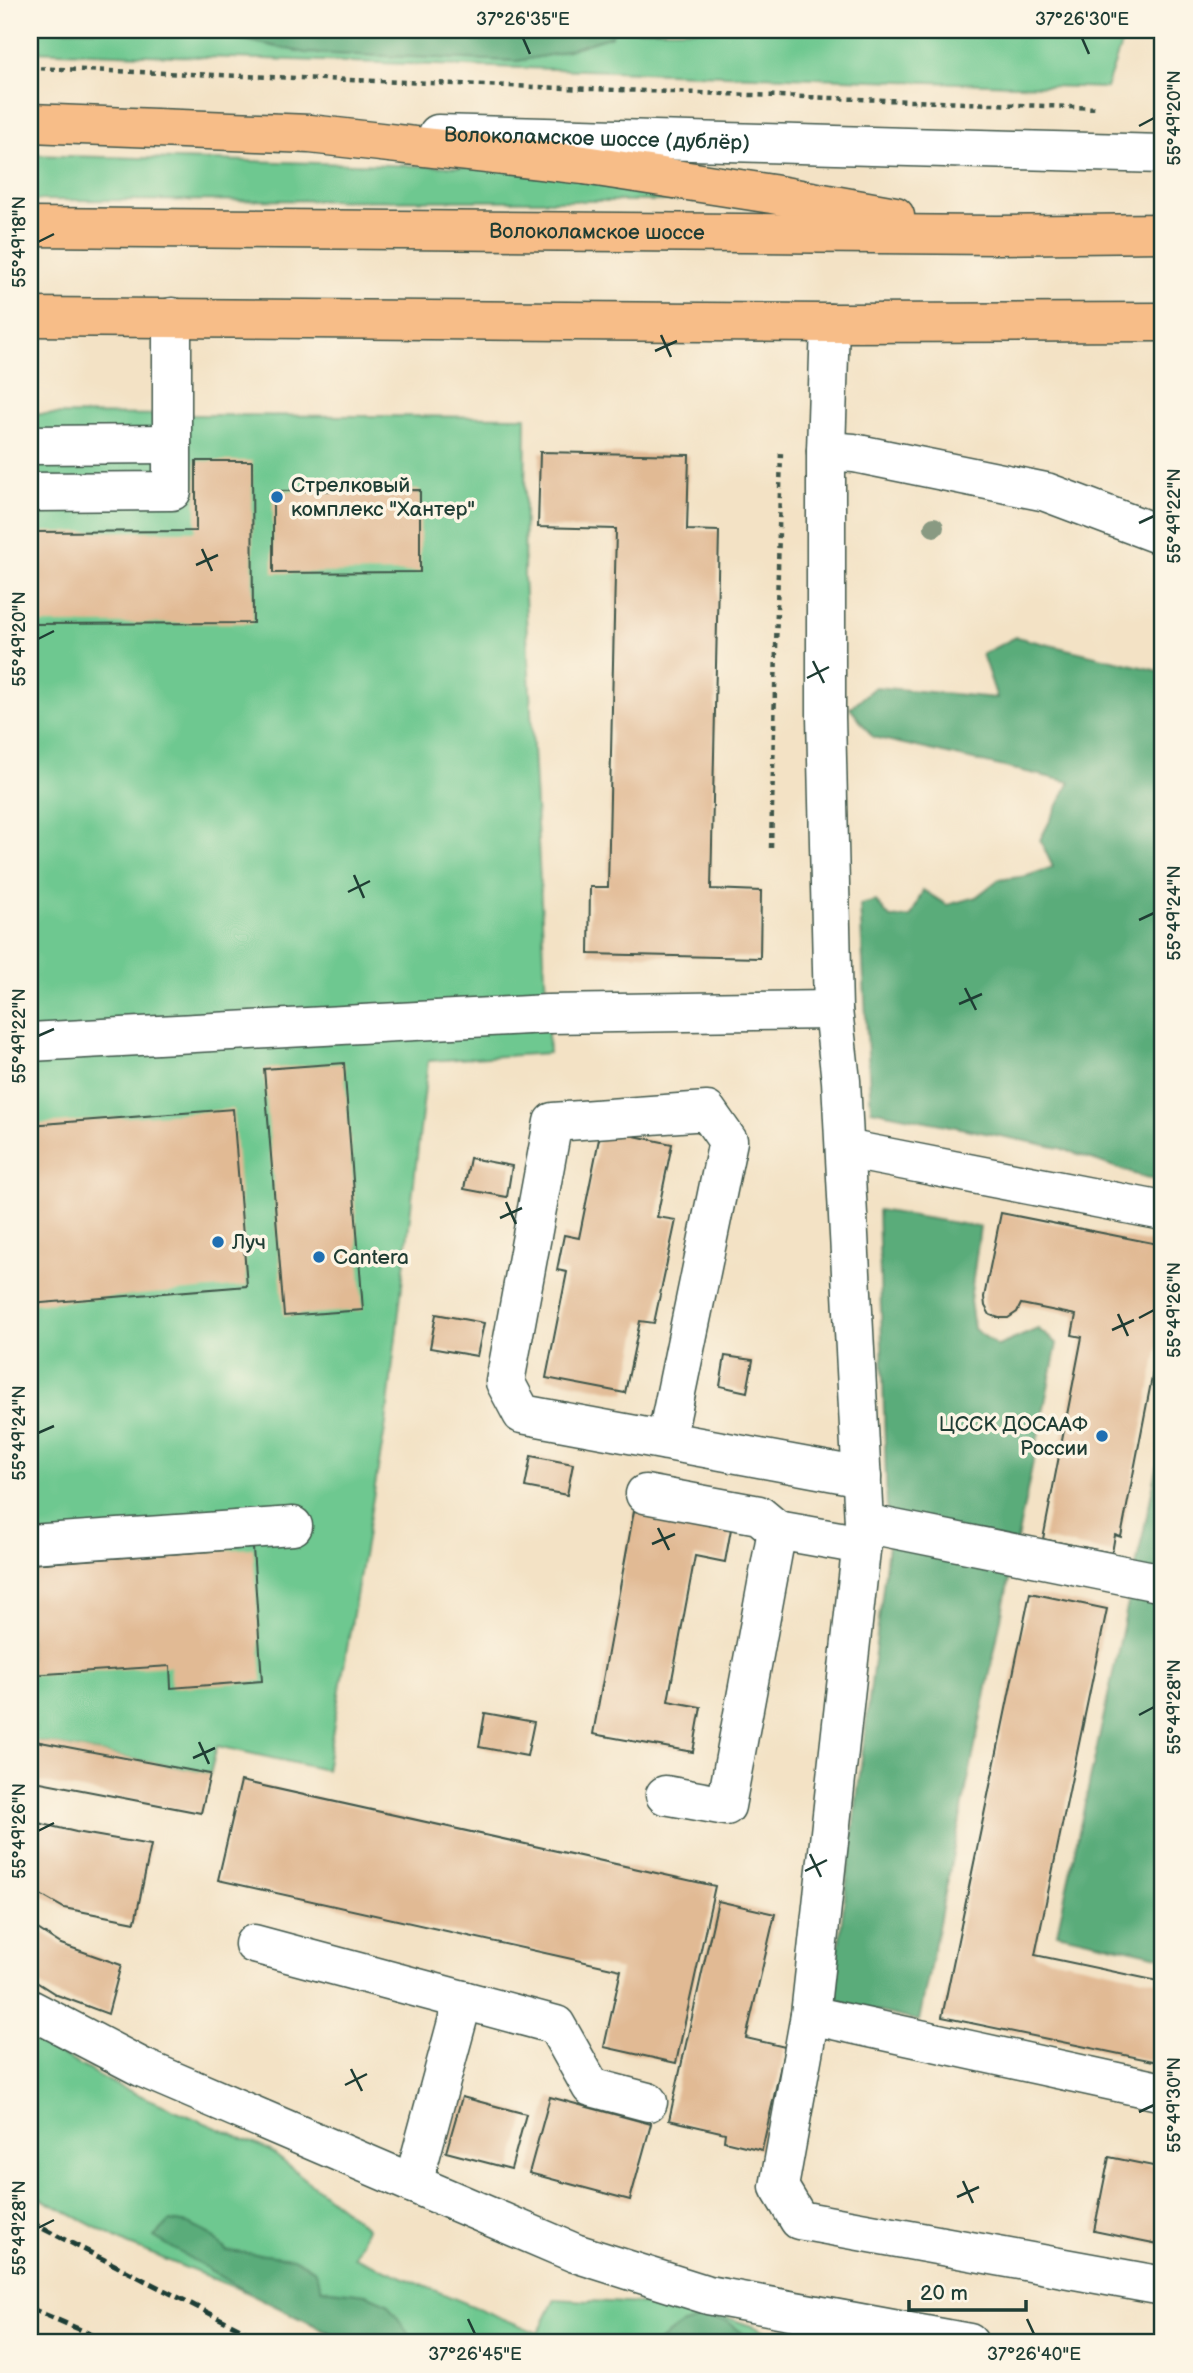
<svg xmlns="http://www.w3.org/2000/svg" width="1193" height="2373" viewBox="0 0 1193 2373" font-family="'Balsamiq Sans',sans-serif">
<rect width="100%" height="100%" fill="#fcf5e5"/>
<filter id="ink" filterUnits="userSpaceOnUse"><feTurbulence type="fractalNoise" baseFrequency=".0143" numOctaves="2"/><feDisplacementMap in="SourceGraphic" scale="14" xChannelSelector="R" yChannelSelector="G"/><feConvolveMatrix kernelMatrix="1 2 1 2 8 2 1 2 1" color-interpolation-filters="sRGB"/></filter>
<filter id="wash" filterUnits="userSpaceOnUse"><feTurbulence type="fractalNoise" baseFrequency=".00686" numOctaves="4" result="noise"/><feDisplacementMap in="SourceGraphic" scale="28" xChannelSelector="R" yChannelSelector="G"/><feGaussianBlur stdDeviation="1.57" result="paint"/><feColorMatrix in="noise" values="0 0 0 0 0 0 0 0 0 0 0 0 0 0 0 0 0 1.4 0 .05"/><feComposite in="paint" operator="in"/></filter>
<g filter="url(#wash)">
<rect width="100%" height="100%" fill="#f3e2c5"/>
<!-- green -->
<g fill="#6ec890" stroke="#468262" stroke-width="2">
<polygon points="30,30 198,30 306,53 517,61 555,54 611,36 613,30 1126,30 1106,88 30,51"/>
<polygon points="30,155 497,168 675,192 677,201 30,200"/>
<polygon points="30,414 526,417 524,577 549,1053 428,1061 386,1423 326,1770 217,1746 210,1774 30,1740"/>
<polygon points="30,2038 116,2085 269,2150 367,2228 354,2257 538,2333 555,2299 696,2307 781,2336 826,2343 755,2343 745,2337 681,2325 656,2343 602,2343 598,2341 596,2343 500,2343 494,2340 485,2343 355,2343 345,2340 251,2294 127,2244 30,2193"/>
</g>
<!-- forest -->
<g fill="#5aac7a" stroke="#3c7457" stroke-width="2">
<polygon points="198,30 613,30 612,36 555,54 517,61 306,53"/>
<polygon points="1016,637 1163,672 1163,1181 1140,1176 1060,1148 871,1110 860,905 876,901 890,918 911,917 923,890 947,905 976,897 998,880 1027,876 1053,867 1040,840 1070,782 873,737 850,708 875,687 997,698 982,654"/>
<polygon points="878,1210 980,1227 970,1301 974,1329 998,1346 1038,1329 1057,1344 919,2021 832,2001 888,1546"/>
<polygon points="1163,1441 1163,1957 1057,1933"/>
<polygon points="170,2221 189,2224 209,2234 227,2251 293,2258 314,2269 322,2289 366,2294 387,2303 412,2338 412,2343 355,2343 345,2340 251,2294 154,2237"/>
<polygon points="703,2318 727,2321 755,2343 656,2343 681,2325"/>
</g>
<g id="blocks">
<!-- building -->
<g fill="#e1ba94">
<polygon points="540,452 689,455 687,530 719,531 711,889 761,891 760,958 589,954 590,887 608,887 616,529 538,527"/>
<polygon points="196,461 252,461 253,623 30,624 30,532 196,531"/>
<polygon points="420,490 420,572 273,573 273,491"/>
<polygon points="344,1063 363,1310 284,1316 264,1069"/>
<polygon points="233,1109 247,1286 30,1304 30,1125"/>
<polygon points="601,1129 672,1144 657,1217 676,1220 654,1323 640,1321 625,1393 546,1378 567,1272 557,1270 564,1235 579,1238"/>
<polygon points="470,1158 512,1166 507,1197 464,1189"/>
<polygon points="1001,1213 1163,1245 1163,1332 1161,1331 1121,1537 1115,1535 1112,1553 1043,1539 1082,1337 1072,1335 1076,1315 1021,1304 1017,1312 1008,1318 999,1318 990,1315 985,1306 984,1297"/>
<polygon points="436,1314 484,1323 477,1356 430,1348"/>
<polygon points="725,1356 753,1360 747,1392 720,1386"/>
<polygon points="531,1456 573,1464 567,1495 525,1487"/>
<polygon points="634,1511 731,1529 725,1562 695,1556 668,1701 701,1707 693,1752 593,1734"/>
<polygon points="253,1548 262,1681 171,1688 170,1666 30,1675 30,1564"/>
<polygon points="1030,1593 1107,1609 1035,1955 1163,1982 1163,2063 942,2017"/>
<polygon points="485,1713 534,1722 527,1756 479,1747"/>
<polygon points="30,1740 210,1774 201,1813 30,1780"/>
<polygon points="241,1781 715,1886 676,2063 604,2047 621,1970 218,1880"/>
<polygon points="30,1821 76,1832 151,1845 135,1922 64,1908 30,1889"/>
<polygon points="718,1901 775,1914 746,2038 785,2047 762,2150 724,2141 725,2133 669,2120"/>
<polygon points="30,1924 61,1944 121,1965 108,2014 57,1995 30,1978"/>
<polygon points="462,2097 526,2114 511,2169 446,2152"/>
<polygon points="550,2097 651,2124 630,2200 529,2173"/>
<polygon points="1109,2157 1163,2168 1163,2245 1094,2231"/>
</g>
</g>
</g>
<g filter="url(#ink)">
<use href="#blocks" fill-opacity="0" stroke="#3f564a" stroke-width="2"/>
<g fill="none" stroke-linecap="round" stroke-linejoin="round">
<!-- minor casing -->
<g stroke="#3f564a" stroke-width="41">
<g id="minor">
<path id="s1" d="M438,134L1163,154"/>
<polyline points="830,323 826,451 826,717 833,1010 841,1081 864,1523 810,2015 1163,2092"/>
<polyline points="30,445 172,444"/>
<polyline points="826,451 854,453 1046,492 1163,536"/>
<polyline points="31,492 172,491 172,317"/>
<polyline points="30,1042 547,1014 833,1010"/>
<polyline points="845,1149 1163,1211"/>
<polyline points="666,1441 728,1141 707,1111 553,1122 505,1382 522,1414 862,1477"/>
<polyline points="645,1494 759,1515 777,1530"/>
<polyline points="864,1523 1163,1583"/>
<polyline points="30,1544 293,1526"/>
<polyline points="665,1795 726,1806 777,1530 862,1545"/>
<polyline points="254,1944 463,2000 413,2184"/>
<polyline points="463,2000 556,2025 591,2087 648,2102"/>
<polyline points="30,2009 143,2068 575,2253 708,2295 969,2343"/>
<polyline points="810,2015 779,2187 799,2220 1163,2286"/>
</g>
</g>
<!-- major casing -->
<g stroke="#3f564a" stroke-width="41">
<g id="major">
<polyline points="30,123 310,134 584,165 772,194 895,216"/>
<path id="s2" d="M30,227L997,235L1163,233"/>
<polyline points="30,317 830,323 1163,322"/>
</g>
</g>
<!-- path -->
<g stroke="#3f564a" stroke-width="4.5" stroke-dasharray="5 5" stroke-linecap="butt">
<polyline points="30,68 1099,108"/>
<polyline points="771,848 781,450"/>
</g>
<!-- minor -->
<use href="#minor" stroke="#fff" stroke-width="38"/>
<!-- major -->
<use href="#major" stroke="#f7bd88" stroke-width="38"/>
<!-- rail -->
<g stroke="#1f3d34" stroke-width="5" stroke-dasharray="10 5" stroke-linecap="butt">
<polyline points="30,2222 268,2343"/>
<polyline points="30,2308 111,2343"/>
</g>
</g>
<!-- trees -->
<circle fill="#899a82" cx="934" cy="527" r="10"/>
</g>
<!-- ticks -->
<path fill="none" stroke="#1f3d34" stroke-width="2.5" d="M523,38L530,54M1082,38L1089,54M1139,126L1154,118M38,242L54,234M661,335L671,357M655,351L677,341M1139,523L1154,516M202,549L212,571M196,565L218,555M38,639L54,631M813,661L824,683M807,678L829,667M354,875L364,898M348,892L370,881M1139,920L1154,913M965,988L976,1010M959,1004L982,994M38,1036L54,1029M506,1202L516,1224M500,1218L522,1208M1118,1314L1128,1336M1139,1318L1154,1310M1112,1330L1134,1320M38,1433L54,1426M658,1528L669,1550M652,1544L675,1534M1139,1715L1154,1707M199,1742L209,1764M193,1758L215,1748M38,1831L54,1823M810,1854L821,1877M805,1871L827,1860M351,2069L362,2091M345,2085L367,2074M1139,2112L1154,2105M963,2181L973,2203M957,2197L979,2187M38,2228L54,2220M468,2319L475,2334M1027,2319L1034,2334"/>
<!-- markers -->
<g fill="#1f6fb2" stroke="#fcf5e5" stroke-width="2.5">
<circle cx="277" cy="497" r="7"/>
<circle cx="218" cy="1242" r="7"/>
<circle cx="319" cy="1257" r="7"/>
<circle cx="1102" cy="1436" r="7"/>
</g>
<g text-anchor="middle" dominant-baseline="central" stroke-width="7" stroke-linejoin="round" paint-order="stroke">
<!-- street labels -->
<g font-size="21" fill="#1f3d34" stroke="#fcf5e5">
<text stroke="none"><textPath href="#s1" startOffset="159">Волоколамское шоссе (дублёр)</textPath></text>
<text stroke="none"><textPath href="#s2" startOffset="567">Волоколамское шоссе</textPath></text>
</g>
<!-- poi labels -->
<g font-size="21" fill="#1f3d34" stroke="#fcf5e5" text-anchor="start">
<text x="291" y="485">Стрелковый<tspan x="291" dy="24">комплекс "Хантер"</tspan></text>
<text x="232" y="1242">Луч</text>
<text x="333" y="1257">Cantera</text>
<text x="1088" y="1424" text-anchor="end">ЦССК ДОСААФ<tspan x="1088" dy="24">России</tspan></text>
</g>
</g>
<!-- margin -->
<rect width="1193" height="2373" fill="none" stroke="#fcf5e5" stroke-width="77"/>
<!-- scale -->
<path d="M909 2300v10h117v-10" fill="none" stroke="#1f3d34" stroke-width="3.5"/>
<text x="920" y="2300" font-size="21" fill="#1f3d34" stroke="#fcf5e5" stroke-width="5" paint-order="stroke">20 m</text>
<rect x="38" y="38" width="1116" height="2296" fill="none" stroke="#1f3d34" stroke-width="2.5"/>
<g font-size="18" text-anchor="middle" fill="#1f3d34">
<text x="523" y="25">37°26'35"E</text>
<text x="1082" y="25">37°26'30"E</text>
<text transform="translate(1174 118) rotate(-90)" y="6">55°49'20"N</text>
<text transform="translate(19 242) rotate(-90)" y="6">55°49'18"N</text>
<text transform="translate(1174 516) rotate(-90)" y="6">55°49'22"N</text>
<text transform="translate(19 639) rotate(-90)" y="6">55°49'20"N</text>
<text transform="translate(1174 913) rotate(-90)" y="6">55°49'24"N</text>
<text transform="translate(19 1036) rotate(-90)" y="6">55°49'22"N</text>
<text transform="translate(1174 1310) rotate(-90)" y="6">55°49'26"N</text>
<text transform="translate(19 1433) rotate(-90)" y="6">55°49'24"N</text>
<text transform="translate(1174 1707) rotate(-90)" y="6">55°49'28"N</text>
<text transform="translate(19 1831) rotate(-90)" y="6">55°49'26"N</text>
<text transform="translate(1174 2105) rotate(-90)" y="6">55°49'30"N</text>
<text transform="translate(19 2228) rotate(-90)" y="6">55°49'28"N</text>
<text x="475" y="2360">37°26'45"E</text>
<text x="1034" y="2360">37°26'40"E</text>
</g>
</svg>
